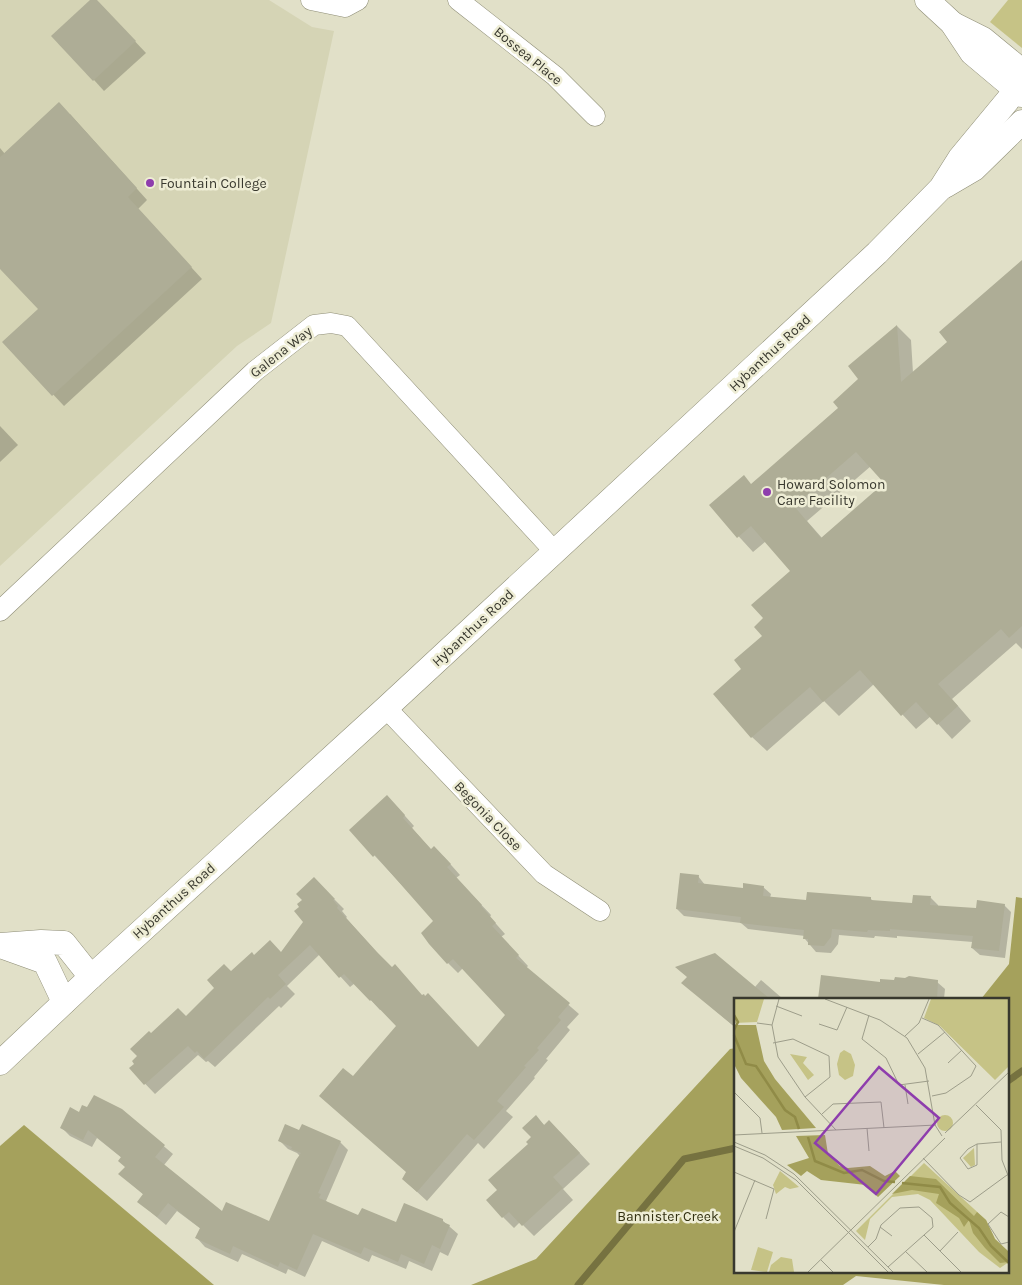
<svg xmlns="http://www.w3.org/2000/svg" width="1022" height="1285" viewBox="0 0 1022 1285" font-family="Karla,sans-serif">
<rect width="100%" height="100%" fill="#e1e0c8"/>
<!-- built -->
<polygon fill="#d5d4b5" points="0,0 269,0 312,27 334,31 271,323 237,346 0,566"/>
<!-- green -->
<polygon fill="#c6c386" points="1008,0 1022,0 1022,48 990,22"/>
<!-- forest -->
<g fill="#a5a15c">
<polygon points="1016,897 1022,898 1022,1285 944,1285 856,1276 843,1285 471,1285 536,1259 730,1049 736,1048 736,1271 1008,1271 1008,999 981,999 1009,964"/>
<polygon points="24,1125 214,1285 0,1285 0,1146"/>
</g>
<!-- shadow -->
<g fill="#0003" fill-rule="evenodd">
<polygon points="92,0 96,0 146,53 104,91 94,80"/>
<polygon points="70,114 147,200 138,209 202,279 64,406 4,342 39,309 0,267 0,148 5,154"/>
<path d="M1022,261V649L1016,643L952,699L971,721L952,739L931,716L916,729L874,684L839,716L824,701L767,751L752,737L743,669L763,636L765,618L792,571L766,541L753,552L711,506L751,485L839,408L897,326L911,340L913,373L949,342ZM871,466L886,483L822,538L807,521Z"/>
<polygon points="0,426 18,445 0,462"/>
<polygon points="397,807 414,826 412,828 431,850 444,857 460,875 456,878 491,915 490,917 505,934 501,937 528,966 526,968 579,1014 567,1027 570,1030 546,1059 548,1060 534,1077 535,1078 506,1111 513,1117 484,1149 478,1143 427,1201 403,1179 407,1173 353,1078 398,1026 382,1009 380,1010 355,983 350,987 320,954 287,986 295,994 281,1008 279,1006 215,1067 208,1061 206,1062 198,1055 155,1094 131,1069 136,1064 151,1035 186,1018 231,972 254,956 281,953 305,922 324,889 344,909 342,911 347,917 346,918 387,964 478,1048 507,1015 463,968 458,973 448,963 435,921 351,830"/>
<polygon points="698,876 705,885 744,889 763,887 771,894 770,898 808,902 870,898 873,901 913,904 931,898 938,905 938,907 977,910 1004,905 1011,912 1005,958 980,955 972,948 973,942 897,936 897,938 875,936 874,938 839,935 838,944 831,953 816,952 805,939 805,936 748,929 741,923 684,916 677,909"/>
<polygon points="761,980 783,999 736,999 736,1028 683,983 755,987"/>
<polygon points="937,982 945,989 944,999 820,999 881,983"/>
<polygon points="121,1110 173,1154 164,1165 223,1213 270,1223 300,1156 297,1153 288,1149 279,1140 300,1132 340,1142 348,1150 326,1201 329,1204 359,1217 397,1224 442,1220 458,1234 448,1256 440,1252 432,1271 409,1261 406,1269 372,1255 369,1262 322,1241 305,1277 288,1269 286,1274 242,1254 238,1262 205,1247 197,1238 201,1229 177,1211 166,1225 139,1202 144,1195 120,1174 126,1167 122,1158 97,1138 92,1147 70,1136 61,1127 79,1114"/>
<polygon points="536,1117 545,1126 560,1132 590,1164 563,1189 573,1200 534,1236 520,1222 514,1228 503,1217 499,1190 530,1144 533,1137"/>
</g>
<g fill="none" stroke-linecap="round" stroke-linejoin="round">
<!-- stream -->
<g stroke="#767240" stroke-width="7">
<polyline points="1008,1081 1022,1071"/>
<polyline points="578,1285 684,1159 736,1148"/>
</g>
</g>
<!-- building -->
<g fill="#aead96" fill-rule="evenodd">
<polygon points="90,0 97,0 136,41 93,81 51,36"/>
<polygon points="59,102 137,188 128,197 192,267 52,396 2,342 38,309 0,269 0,157"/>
<path d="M1022,260V626L1009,638L1001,629L938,684L958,706L937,725L916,702L901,716L860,670L823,702L810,687L751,738L713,694L741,669L734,660L762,636L754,627L763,618L751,605L790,571L751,526L737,538L709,505L744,475L751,484L838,408L833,402L858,379L848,366L897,325L901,382L947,342L939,332ZM856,452L884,483L821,538L794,506Z"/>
<polygon points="387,795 405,815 403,818 431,849 434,846 451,864 447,867 482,905 481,906 496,923 492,926 519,955 516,958 570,1003 558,1017 561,1020 537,1048 539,1050 524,1066 526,1067 497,1101 504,1107 474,1140 467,1134 417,1192 402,1179 406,1172 319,1096 343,1068 353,1076 396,1026 371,1000 370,1001 344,974 339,978 310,945 278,975 286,984 270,999 268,997 204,1059 197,1051 195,1053 188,1046 144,1085 129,1068 134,1064 132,1061 137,1056 130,1049 149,1031 151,1033 178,1008 186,1016 214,988 207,980 224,964 231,971 252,952 254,955 270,940 281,952 303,922 294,911 299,907 297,904 302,900 296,894 314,877 335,899 333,900 338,906 337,908 377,952 392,967 395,964 422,995 424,994 425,996 428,993 478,1047 505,1015 453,959 447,964 429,944 421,933 433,921 375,855 373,857 349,830"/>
<polygon points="680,873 699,875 698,883 743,888 743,883 764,886 763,896 806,900 807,892 871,897 871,900 912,903 913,895 931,896 930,905 976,908 977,900 1005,904 999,951 971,948 973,936 890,929 890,931 868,930 867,932 832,929 831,937 824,946 808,945 808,939 803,939 804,930 740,923 741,917 676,909"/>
<polygon points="715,953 770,999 736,999 736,1028 681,983 687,977 675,967"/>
<polygon points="821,975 880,982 880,979 894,980 895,977 905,978 909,976 938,980 937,999 818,999"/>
<polygon points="94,1095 122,1109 165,1145 155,1157 222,1211 226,1202 269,1221 296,1160 301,1153 291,1149 292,1147 278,1141 285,1124 299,1130 302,1124 341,1141 318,1193 321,1194 319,1198 358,1215 362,1208 396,1222 404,1203 443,1219 443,1222 450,1225 440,1249 432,1245 424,1264 401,1254 398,1262 364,1247 361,1254 313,1234 297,1270 280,1262 278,1267 233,1246 230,1254 195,1238 200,1228 168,1203 157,1217 137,1202 143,1194 118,1174 125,1167 118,1161 121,1157 88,1130 83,1140 60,1128 70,1107 79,1112 82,1105 87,1107"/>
<polygon points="536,1115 544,1125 549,1120 580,1153 553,1177 563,1188 522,1226 509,1212 502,1218 486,1200 497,1190 488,1180 528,1144 526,1142 531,1137 522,1128"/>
</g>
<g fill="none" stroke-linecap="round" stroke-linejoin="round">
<!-- minor casing -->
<g stroke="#8e8d76" stroke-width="21">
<g id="minor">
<polyline points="311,0 345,7 358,0"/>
<polyline points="458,0 555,76 595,116"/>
<polyline points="0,611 255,371 314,325 331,323 347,326 555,552"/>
<polyline points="386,708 544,874 600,911"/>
</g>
</g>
<!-- tertiary casing -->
<g stroke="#8e8d76" stroke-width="25">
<g id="tertiary">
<polyline points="927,0 952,23 972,53 1022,95"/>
<polyline points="953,24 983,39 1022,71"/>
<polyline points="945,186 974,169 1022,122"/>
<polyline points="0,945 41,942 64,943 91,977"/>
<polyline points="6,948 45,962 64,1002"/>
<polyline points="0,1063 91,977 386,708 877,253 941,188 960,158 1022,83"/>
</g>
</g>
<!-- minor -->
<use href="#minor" stroke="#fff" stroke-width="20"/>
<!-- tertiary -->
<use href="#tertiary" stroke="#fff" stroke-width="24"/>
</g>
<!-- markers -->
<g fill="#8e3dad" stroke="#eeedd5" stroke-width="2">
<circle cx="150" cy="183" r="5"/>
<circle cx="767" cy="492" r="5"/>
</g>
<g text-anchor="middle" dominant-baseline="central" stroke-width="5" stroke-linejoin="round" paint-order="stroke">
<!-- street labels -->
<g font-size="14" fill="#38382e" stroke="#eeedd5">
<text transform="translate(528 56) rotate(39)">Bossea Place</text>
<text transform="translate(281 352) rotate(-38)">Galena Way</text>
<text transform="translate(770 353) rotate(-43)">Hybanthus Road</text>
<text transform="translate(473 628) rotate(-43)">Hybanthus Road</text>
<text transform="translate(488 816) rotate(46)">Begonia Close</text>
<text transform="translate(174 901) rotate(-42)">Hybanthus Road</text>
</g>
<!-- poi labels -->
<g font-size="14" fill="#38382e" stroke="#eeedd5" text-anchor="start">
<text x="160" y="183">Fountain College</text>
<text x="777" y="484">Howard Solomon<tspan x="777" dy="16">Care Facility</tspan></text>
</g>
<!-- park labels -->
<g font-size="14" fill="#323011" stroke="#eeedd5">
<text x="668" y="1216">Bannister Creek</text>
</g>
</g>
<!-- overview -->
<g transform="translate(734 998)">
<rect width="275" height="275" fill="#e1e0c8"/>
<path d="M0,1H30L23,24L0,25ZM197,1H275V68L261,82L206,28L190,20ZM110,52L117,56L121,67L119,78L111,82L105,77L103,66L106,55ZM56,56L73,59L69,65L80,77L74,82ZM203 125a8 8 0 1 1 16 0a8 8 0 1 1-16 0ZM240,150L241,167L237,169L229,160ZM190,165L252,222L261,241L275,254V264L266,270L245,254L196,202L184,196L158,199L136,221L131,242L122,233ZM46,173L52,178L65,189L56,191L51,189L42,196L39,187ZM24,249L39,254L33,274L17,272ZM47,259L58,261L60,274H35L37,267Z" fill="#c6c386"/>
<path d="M0,27H22L30,63L41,81L82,130L48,132L42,119L7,80L0,66ZM91,137L94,156L106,168L114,170L136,168L151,178L161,173L166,178L144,199L132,187L87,182L73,173L67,178L53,167L75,160L62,138ZM176,178L202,181L240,218L243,214L252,222L261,241L275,254V264L266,265L251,250L239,235L235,222L230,229L225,220L202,205L205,196L178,192L158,196Z" fill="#a5a15c"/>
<path fill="none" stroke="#908b47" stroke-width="2.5" d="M0,17L4,24L0,32M0,37L12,66L22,68L51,112L61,119L65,131M74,139L81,163L110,175L128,172L150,183L161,184M168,185L206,189L216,205L245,230L257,248L275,265"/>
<path fill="none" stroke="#9d9d8a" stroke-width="1" d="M45,1L38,27L44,59L71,99L102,132M91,1L146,22L173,40L191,70L201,127L208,138M42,8L68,18M135,17L128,41L152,60L165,87L195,83M188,20L204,27L242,68L237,78L212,95L198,98M23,25L38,27M85,26L103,32L113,9M171,38L185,25L195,1M39,45L59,41L95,58L96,79L71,99M184,56L211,34M214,65L228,52M171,87L174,106M0,94L26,120L28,135M242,107L267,132L268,162L275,180M88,116L99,106L147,104L150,130M133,130L135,153M211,135L275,74M0,137L202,127M0,144L31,157L60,176L159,274M243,146V167L234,171L226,160L234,151L243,146L267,144M0,148L29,160L62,182L154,274M189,160L225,197L236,204L273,177M0,174L40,191L32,221M275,219L267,214L254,226L267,246L275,244M146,229L158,238M0,234L21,182M190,237L227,274M134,249L142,241L147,227L166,210L185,209L198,220L199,229L154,269M171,253L193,274M206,253L224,234M87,262L99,274M74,274L211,140"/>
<path fill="#8e3dad" fill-opacity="0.15" stroke="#8e3dad" stroke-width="2.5" d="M145,69L205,120L142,196L81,145Z"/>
<rect width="275" height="275" fill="none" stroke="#38382e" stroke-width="2.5"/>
</g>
</svg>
